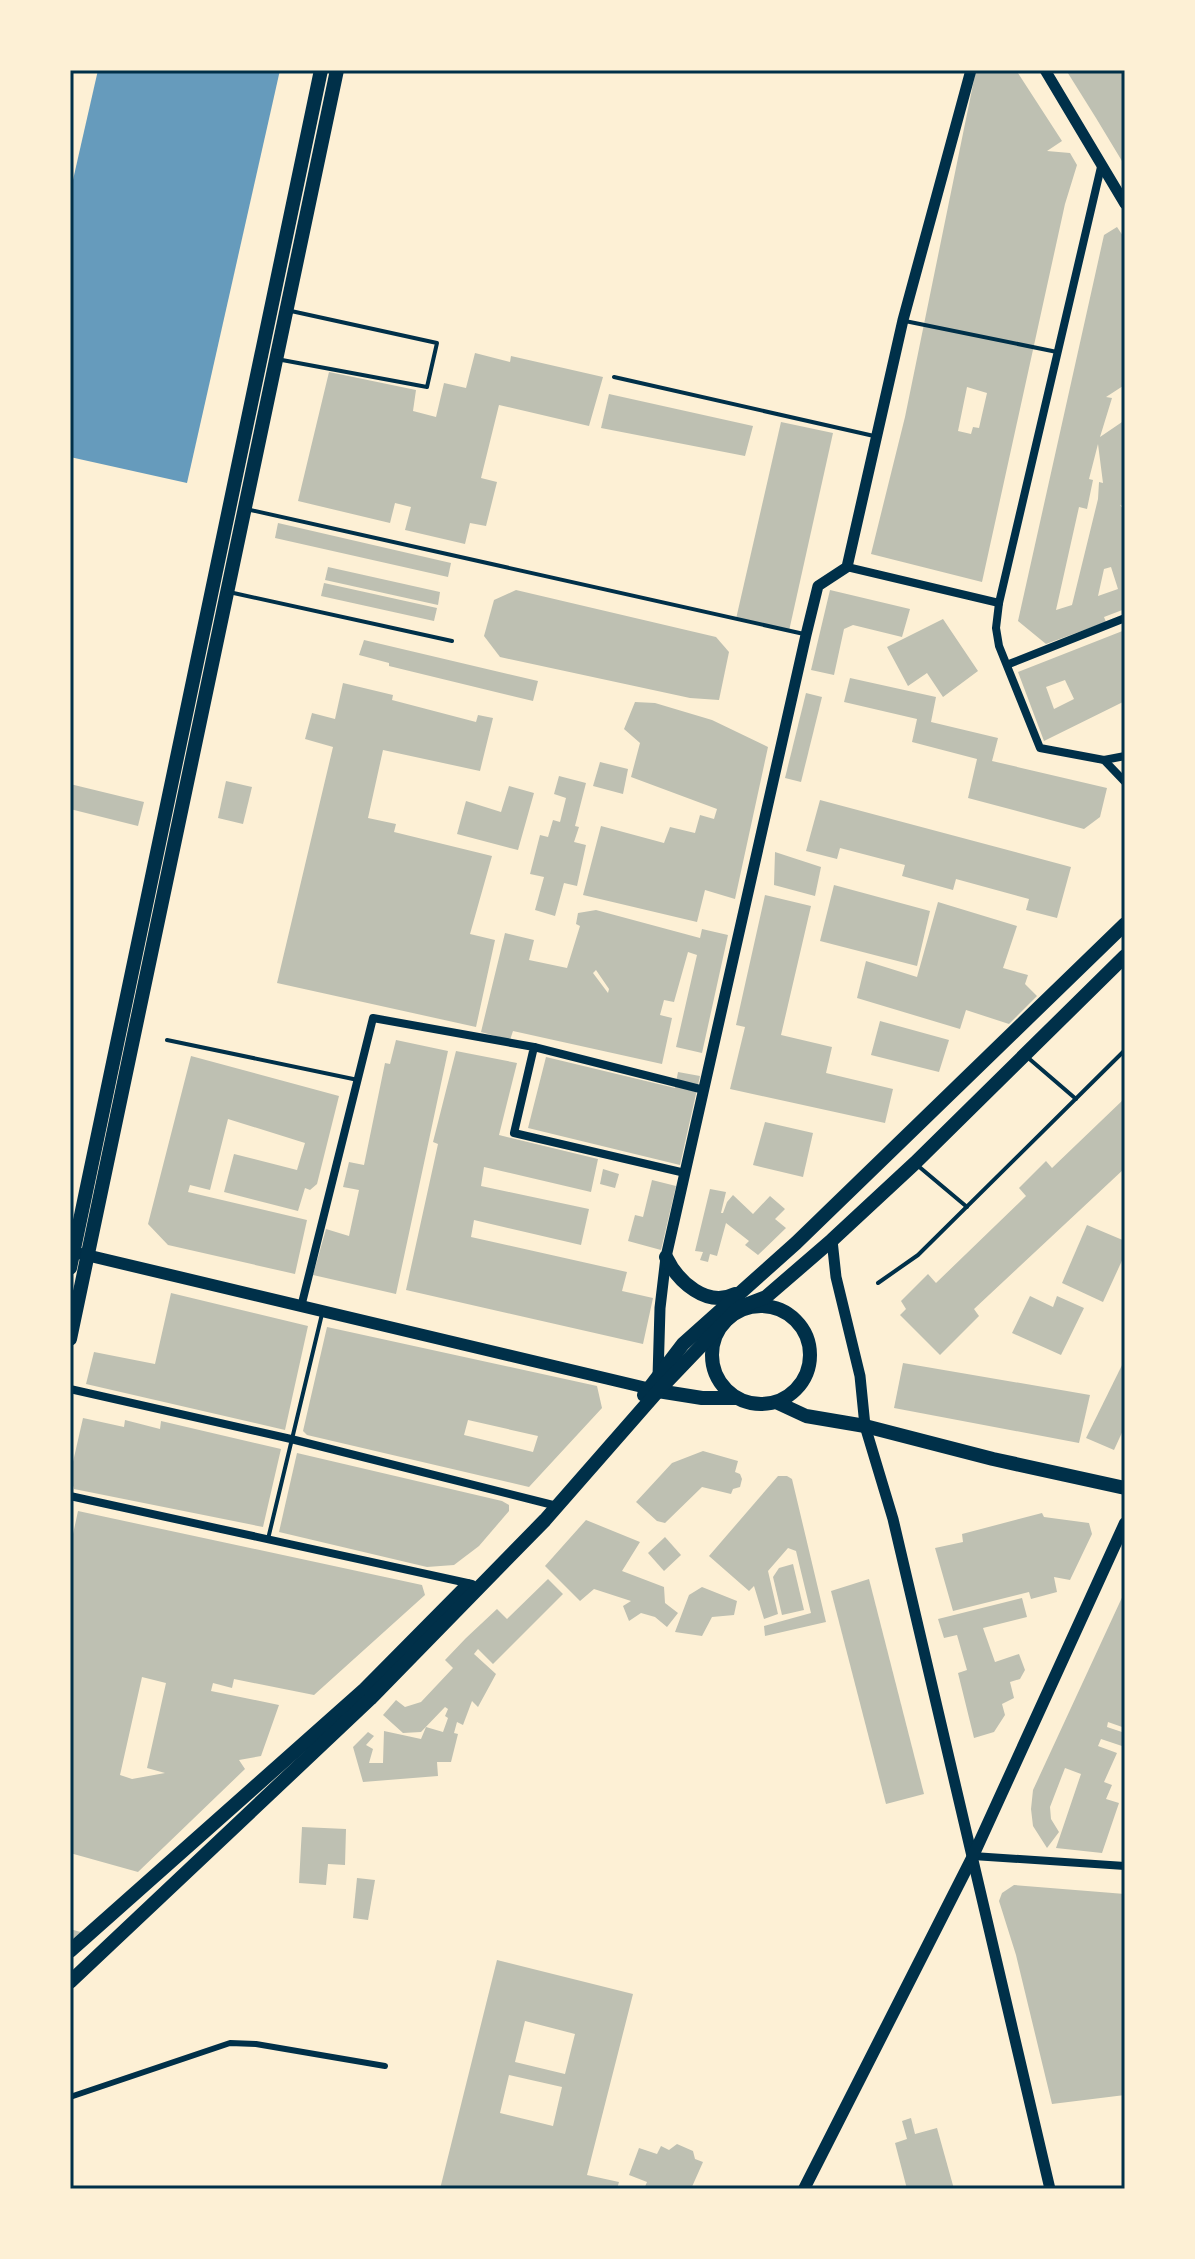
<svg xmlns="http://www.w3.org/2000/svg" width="1195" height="2259" viewBox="0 0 1195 2259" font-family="Cabin,sans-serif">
<rect width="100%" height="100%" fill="#fdf0d5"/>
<!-- water -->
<polygon fill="#669bbc" points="98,70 280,70 187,483 70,457 70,193"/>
<!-- building -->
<g fill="#bec0b2" fill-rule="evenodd">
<path d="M976,70H1016L1062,141L1047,151L1070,153L1077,165L1065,204L982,582L871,554L905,417ZM967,387L987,393L979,428L973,427L971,434L958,431Z"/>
<polygon points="1066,70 1125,70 1125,166 1096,118"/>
<path d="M1117,227L1125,239V390L1123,386L1106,397L1112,398L1100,437L1125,420V507L1120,505L1125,511V609L1104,617L1106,622L1046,644L1018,621L1104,235ZM1098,444L1103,483L1099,482L1098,499L1072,605L1056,610L1079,507L1087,509L1093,480L1089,479ZM1111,567L1118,589L1098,596L1104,569Z"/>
<polygon points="475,353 510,362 511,356 603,377 589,426 499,405 481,478 497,482 486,526 470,523 465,544 405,530 411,507 395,503 390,523 298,501 329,372 416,390 413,411 436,417 444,383 466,388"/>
<polygon points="609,394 753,426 745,456 601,428"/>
<polygon points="781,422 833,433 789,631 736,619"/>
<polygon points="278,523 451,563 448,577 275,538"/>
<polygon points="328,567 440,592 438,605 325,580"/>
<polygon points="324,583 437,608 434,621 321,596"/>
<polygon points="516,590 716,637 729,652 719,700 690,698 500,657 484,636 494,600"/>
<polygon points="830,590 910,609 902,637 853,625 844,629 834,675 811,670"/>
<polygon points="943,619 978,671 943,697 927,673 908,686 887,647"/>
<path d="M1125,630V701L1044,741L1018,672ZM1065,680L1074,699L1054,709L1046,687Z"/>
<polygon points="364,640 538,681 533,701 389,666 389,663 359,655"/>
<polygon points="850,678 936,697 931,722 998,738 992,761 1107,788 1100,817 1084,829 968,798 977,759 912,742 917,719 844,702"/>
<polygon points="343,683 393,695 392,700 476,722 478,715 493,718 480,771 383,750 368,818 396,824 394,832 492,856 470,934 495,940 476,1027 277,983 333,747 305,739 312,713 335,719"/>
<polygon points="806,693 822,697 801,782 785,778"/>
<polygon points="635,702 655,703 712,720 768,747 735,899 705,890 697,922 583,895 601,826 664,843 670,827 695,833 700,815 714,819 717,809 631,777 640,743 624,729"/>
<polygon points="600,762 628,769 623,794 593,786"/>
<polygon points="559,776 586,783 575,826 579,827 574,842 586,845 577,886 564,883 555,916 535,910 544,877 530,874 540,835 548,837 553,820 560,822 566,798 554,794"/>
<polygon points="226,781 252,787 243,824 218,818"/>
<polygon points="70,784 144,802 138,826 70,809"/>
<polygon points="509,786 534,793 518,850 457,834 466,801 501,812"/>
<polygon points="820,800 1071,867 1057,918 1026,910 1029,899 956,879 953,890 902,876 905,865 840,848 837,859 806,851"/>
<polygon points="775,852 821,867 815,896 774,885"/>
<polygon points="834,885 930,911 917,966 820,941"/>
<polygon points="765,895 811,906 781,1035 832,1047 826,1073 893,1089 885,1123 730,1089 745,1027 736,1025"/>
<polygon points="938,902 1017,926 1003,968 1028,975 1025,984 1037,996 1009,1024 966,1010 960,1029 857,998 866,961 917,977"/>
<path d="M596,910L700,938L702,929L728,935L702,1053L676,1047L697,955L688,952L674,1002L664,1000L660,1015L672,1018L662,1064L513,1031L510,1040L481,1032L505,933L534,940L529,960L567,968L580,926L576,924L578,913ZM596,970L609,989L608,993L593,973Z"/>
<polygon points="880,1021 949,1040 939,1072 871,1055"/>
<polygon points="396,1040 448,1051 396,1294 313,1275 326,1229 349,1236 359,1190 343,1187 349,1162 364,1165 385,1063 390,1064"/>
<polygon points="456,1051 517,1063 499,1135 598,1159 591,1192 484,1167 481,1186 589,1209 581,1245 474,1220 471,1237 627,1272 622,1291 653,1298 643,1344 406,1290 438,1144 433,1142"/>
<polygon points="191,1056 339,1096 317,1184 310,1190 305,1188 298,1211 224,1192 234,1154 297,1170 305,1143 228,1119 210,1190 190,1185 188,1192 307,1220 295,1274 168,1245 148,1224"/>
<polygon points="546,1057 675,1088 678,1072 700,1076 680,1165 528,1128"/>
<polygon points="1125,1098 1125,1168 974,1309 979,1316 940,1355 900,1315 906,1309 901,1301 928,1274 936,1283 1026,1196 1019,1188 1046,1161 1052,1168"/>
<polygon points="765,1122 813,1133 803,1177 753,1165"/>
<polygon points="603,1169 619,1174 615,1188 600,1184"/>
<polygon points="652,1180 676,1186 661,1250 628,1241 635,1215 643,1217"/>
<polygon points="710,1189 726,1192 721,1213 723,1213 727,1202 733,1195 753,1214 770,1196 785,1209 775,1219 786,1228 758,1255 745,1245 749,1241 726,1223 717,1256 710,1254 708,1262 700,1260 703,1252 695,1251"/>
<polygon points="1087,1225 1125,1241 1125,1254 1103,1302 1062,1283"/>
<polygon points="171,1293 308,1326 285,1430 86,1384 94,1352 155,1364"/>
<polygon points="1030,1296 1053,1307 1057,1296 1084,1308 1061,1355 1012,1333"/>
<path d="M327,1327L597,1386L602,1408L529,1487L307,1435L303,1431ZM468,1420L538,1436L533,1452L464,1435Z"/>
<polygon points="1125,1359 1125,1426 1114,1450 1086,1438"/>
<polygon points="903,1363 1090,1395 1079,1443 894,1408"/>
<polygon points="83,1418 124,1427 125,1420 160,1429 161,1421 281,1449 263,1527 74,1489 70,1475"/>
<polygon points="703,1451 738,1461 735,1472 740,1474 742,1479 740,1487 733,1489 731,1494 702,1487 665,1523 657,1521 636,1502 672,1463"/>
<polygon points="297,1453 502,1501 509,1505 509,1511 479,1546 454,1565 427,1567 279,1532"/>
<polygon points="778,1476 787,1476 792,1479 826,1622 765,1636 764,1626 811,1613 796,1551 788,1548 768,1571 778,1614 764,1619 754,1586 749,1591 709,1556"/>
<path d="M78,1511L422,1585L425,1595L314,1695L234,1679L232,1688L213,1683L211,1691L279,1705L261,1756L239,1760L245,1769L138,1872L70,1853V1548ZM142,1677L166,1683L147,1768L165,1773L132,1779L120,1775Z"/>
<polygon points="1042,1513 1044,1517 1089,1523 1092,1534 1070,1580 1054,1577 1057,1592 1031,1599 1029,1592 953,1611 935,1548 963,1542 962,1534"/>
<polygon points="586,1520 640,1542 622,1571 664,1587 665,1603 678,1613 667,1627 655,1617 641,1613 629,1621 623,1606 631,1601 594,1589 580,1601 545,1566"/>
<polygon points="665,1537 681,1555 664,1571 648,1553"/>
<polygon points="793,1564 804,1610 782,1615 773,1577 779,1568"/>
<polygon points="548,1579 563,1594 493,1664 478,1649 474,1654 496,1674 478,1707 472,1701 463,1725 457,1722 454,1733 458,1734 451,1762 437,1762 438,1776 363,1782 353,1747 368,1732 374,1736 366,1745 373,1749 369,1763 383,1763 384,1731 421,1739 426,1727 443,1732 448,1718 445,1716 448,1709 445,1707 421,1732 403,1733 383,1715 396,1700 405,1707 421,1702 453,1668 445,1660 466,1638 497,1609 507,1619"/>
<polygon points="869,1579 924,1794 886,1804 831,1591"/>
<polygon points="702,1587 737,1601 734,1615 712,1617 702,1636 675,1632 689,1595"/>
<polygon points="1125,1591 1125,1728 1108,1722 1107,1727 1125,1733 1125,1747 1101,1739 1098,1746 1117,1753 1104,1782 1112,1785 1106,1799 1119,1803 1102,1853 1056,1848 1081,1774 1065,1768 1050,1807 1051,1819 1059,1832 1047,1848 1033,1826 1031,1809 1033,1790"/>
<polygon points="1022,1598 1027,1617 983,1628 995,1662 1019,1654 1025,1670 1020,1679 1010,1682 1014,1698 1002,1704 1005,1715 994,1732 974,1738 958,1673 967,1670 957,1635 944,1638 938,1619"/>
<polygon points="302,1827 346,1829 345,1865 328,1864 326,1885 299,1883"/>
<polygon points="357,1878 375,1880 368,1920 353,1918"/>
<polygon points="1014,1885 1125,1894 1125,2095 1052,2104 1016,1955 999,1901 1002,1893"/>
<polygon points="70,1929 84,1933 70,1945"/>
<path d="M497,1960L633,1994L587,2175L619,2182L617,2189H440ZM525,2021L575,2034L565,2074L515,2062ZM509,2075L562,2087L553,2126L500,2113Z"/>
<polygon points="911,2118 915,2134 937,2128 954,2189 907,2189 895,2143 907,2139 902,2121"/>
<polygon points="677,2144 693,2151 695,2159 703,2162 691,2189 644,2189 647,2182 629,2175 639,2148 657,2154 661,2146 669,2150"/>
</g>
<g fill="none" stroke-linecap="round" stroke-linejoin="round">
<!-- service -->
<g stroke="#003049" stroke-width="4">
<polyline points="905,321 1057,352"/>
<polyline points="282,360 427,387 437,343 291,311"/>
<polyline points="614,377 874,436"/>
<polyline points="246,509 804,634"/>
<polyline points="229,592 452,641"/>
<polyline points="167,1040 358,1080"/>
<polyline points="1026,1056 1076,1099"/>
<polyline points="917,1165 967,1207"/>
<polyline points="878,1283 918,1255 1125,1050"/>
<polyline points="268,1539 322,1314"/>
</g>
<!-- pedestrian -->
<polyline stroke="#003049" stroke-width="6" points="70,2097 230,2043 256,2044 385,2066"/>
<!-- minor -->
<g stroke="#003049" stroke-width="8">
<polyline points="1101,167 999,603 996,628 999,646 1040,748 1104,760 1125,782"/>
<polyline points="847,567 999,603"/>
<polyline points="1009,664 1125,618"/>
<polyline points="1104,760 1125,756"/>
<polyline points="534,1047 704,1090"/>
<polyline points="301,1307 373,1018 534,1047 514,1133 685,1173"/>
<polyline points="70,1389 291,1439 557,1506"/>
<polyline points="70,1496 472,1584"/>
<polyline points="973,1856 1125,1866"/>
</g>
<!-- tertiary -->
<g stroke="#003049" stroke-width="11">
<polyline points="1045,70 1125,204"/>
<polyline points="832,1240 836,1277 860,1376 865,1426 893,1519 1050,2189"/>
<polyline points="658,1377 660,1308 666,1257 806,635 818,586 847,567 903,320 971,70"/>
</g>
<!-- secondary -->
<g stroke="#003049" stroke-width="12">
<polyline points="82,1254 655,1390"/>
<polyline points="804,2189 973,1856 1125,1523"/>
</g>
<!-- primary -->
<g stroke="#003049" stroke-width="14">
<path d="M666,1257C678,1282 707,1308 735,1294"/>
<polyline points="70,1268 321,70"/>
<circle cx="761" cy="1355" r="49"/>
<polyline points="70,1339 337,70"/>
<polyline points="658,1391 702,1398 736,1398"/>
<polyline points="644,1395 683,1344 796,1243 1125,924"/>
<polyline points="778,1403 806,1416 865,1426 993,1459 1125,1488"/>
<polyline points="70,1951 365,1689 467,1586"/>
<polyline points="70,1982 370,1699 545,1520 658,1391 723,1323 740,1307 766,1297 832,1240 915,1163 1125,956"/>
</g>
</g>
<!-- border -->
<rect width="1195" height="2259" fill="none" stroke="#fdf0d5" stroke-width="144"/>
<rect x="72" y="72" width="1051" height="2115" fill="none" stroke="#003049" stroke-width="3"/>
</svg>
